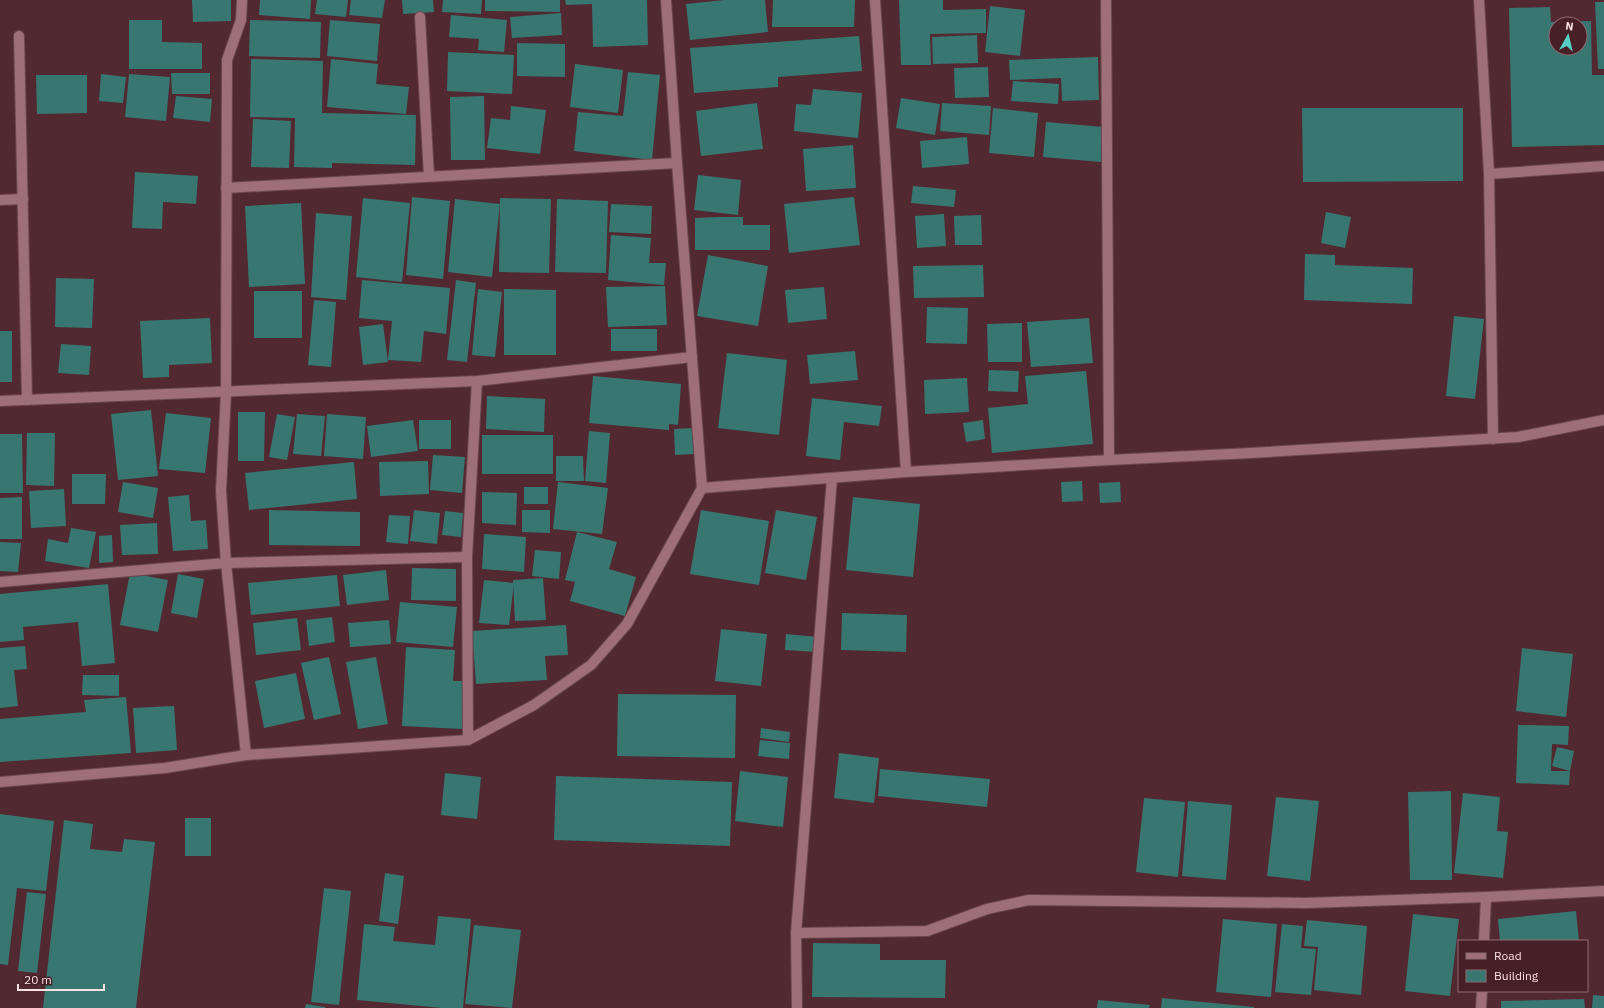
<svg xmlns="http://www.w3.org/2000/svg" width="1604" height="1008" viewBox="0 0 1604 1008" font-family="'IBM Plex Sans',sans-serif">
<rect width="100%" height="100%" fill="#522931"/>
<!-- building -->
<g fill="#377671" fill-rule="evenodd">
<polygon points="192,0 231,0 231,21 193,22"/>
<polygon points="260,0 311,0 310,19 259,15"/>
<polygon points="317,0 348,0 346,17 315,14"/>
<polygon points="351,0 385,0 382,18 349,15"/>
<polygon points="402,0 433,0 434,12 403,14"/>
<polygon points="443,0 482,0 481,14 442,12"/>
<polygon points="485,0 560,0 560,12 485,11"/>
<polygon points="565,0 647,0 648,45 593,47 592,4 566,5"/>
<polygon points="724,0 765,0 768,32 690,40 686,4"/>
<polygon points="773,0 855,0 854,27 772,27"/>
<polygon points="899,0 943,0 943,10 986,9 986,33 930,34 931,65 901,65"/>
<polygon points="1595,2 1604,2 1604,69 1598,69"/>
<polygon points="990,6 1025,10 1020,56 985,52"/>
<path d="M1550,7L1551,22L1591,21L1592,75H1604V145L1512,147L1509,8ZM1556,24H1580V48H1556Z"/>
<polygon points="561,13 562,35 512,38 510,17"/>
<polygon points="451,15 507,20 504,52 478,50 479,39 449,37"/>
<polygon points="129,20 162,20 162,42 202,43 202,69 129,69"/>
<polygon points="250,20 321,22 320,58 249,56"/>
<polygon points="330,20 380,24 377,61 327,56"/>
<polygon points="977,35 978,63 933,64 932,37"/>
<polygon points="859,36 862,71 778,77 778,87 694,93 690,48"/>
<polygon points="517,43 565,44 565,77 517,76"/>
<polygon points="448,52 514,55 512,94 447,91"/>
<polygon points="1098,57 1099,100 1062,101 1061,78 1010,80 1009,60"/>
<polygon points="251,59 323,61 322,113 416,115 415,165 332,163 332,168 294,167 295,118 250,117"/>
<polygon points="331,59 378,64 376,84 409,87 406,114 327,107"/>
<polygon points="575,64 623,70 618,113 570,107"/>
<polygon points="988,67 989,97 955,98 954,68"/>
<polygon points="628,72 660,75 652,160 574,151 578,112 623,116"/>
<polygon points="171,73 210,73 210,94 172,94"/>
<polygon points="101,74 126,77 123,103 99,101"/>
<polygon points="129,74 170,77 166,121 125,117"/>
<polygon points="36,75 87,75 87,113 37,114"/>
<polygon points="1013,81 1059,84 1058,104 1011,101"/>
<polygon points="813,89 862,93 858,138 794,131 796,104 811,105"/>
<polygon points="176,96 212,99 210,122 173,118"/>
<polygon points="484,96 485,160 451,160 450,97"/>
<polygon points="901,98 940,104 935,135 896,128"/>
<polygon points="757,103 763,149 701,156 696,111"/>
<polygon points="942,103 991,106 989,135 940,131"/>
<polygon points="511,106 546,110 540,154 487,148 491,118 510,120"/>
<polygon points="993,108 1038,113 1034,157 989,153"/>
<polygon points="1302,108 1463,108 1463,181 1303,182"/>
<polygon points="253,119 291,121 289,168 251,167"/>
<polygon points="1046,122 1104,127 1101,162 1043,157"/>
<polygon points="967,137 969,164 922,168 920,141"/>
<polygon points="853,145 856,188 806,191 803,149"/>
<polygon points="135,172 198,176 196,204 163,202 162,229 132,228"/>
<polygon points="698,175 741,180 738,215 694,210"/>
<polygon points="913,186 956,190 954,207 911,203"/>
<polygon points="412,197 450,201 443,279 406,275"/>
<polygon points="854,197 860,245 789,253 784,204"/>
<polygon points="363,198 410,203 402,282 356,277"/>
<polygon points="500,198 551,199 549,273 499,272"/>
<polygon points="455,199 500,204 492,277 448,272"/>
<polygon points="557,199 608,201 606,273 555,272"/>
<polygon points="301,203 305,284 249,287 245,206"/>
<polygon points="611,204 652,206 651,234 609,232"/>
<polygon points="1326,212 1351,217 1345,248 1321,243"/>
<polygon points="316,213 352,216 346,300 311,297"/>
<polygon points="944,214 946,246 917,248 915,216"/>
<polygon points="981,215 982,245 955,245 954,216"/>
<polygon points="718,217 743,217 743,225 770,225 770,250 695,250 695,218"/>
<polygon points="611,235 651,238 649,263 666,263 664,285 608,280"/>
<polygon points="1305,254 1335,255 1335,265 1413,268 1412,304 1304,300"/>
<polygon points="708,255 768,266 758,326 697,316"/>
<polygon points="983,265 984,297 914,298 913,266"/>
<polygon points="56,278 94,279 92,328 55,327"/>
<polygon points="362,280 450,288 446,334 424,331 421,362 388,360 392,321 359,318"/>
<polygon points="456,280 476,283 467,362 447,360"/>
<polygon points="665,286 667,325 608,327 606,287"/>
<polygon points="824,287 827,319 788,323 785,290"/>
<polygon points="478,289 502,292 495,357 472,355"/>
<polygon points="504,289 556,290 556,355 504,355"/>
<rect x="254" y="291" width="48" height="47"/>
<polygon points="314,300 336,302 331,367 308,365"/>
<polygon points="927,307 968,308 967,344 926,343"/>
<polygon points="1454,316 1484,319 1475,399 1446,396"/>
<polygon points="210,318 212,363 169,365 169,377 143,378 140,321"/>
<polygon points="1089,318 1093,363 1031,367 1027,322"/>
<polygon points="1022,323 1022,362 988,362 987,324"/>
<polygon points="383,324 388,362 363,365 359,327"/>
<rect x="611" y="329" width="46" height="22"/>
<rect x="0" y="331" width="12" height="51"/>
<polygon points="61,344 91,346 89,375 58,373"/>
<polygon points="855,351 858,380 810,384 807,355"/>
<polygon points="727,353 787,360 779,435 718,428"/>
<polygon points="989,370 1019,371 1018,392 988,391"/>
<polygon points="1086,371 1093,444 992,453 988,408 1028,404 1025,376"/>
<polygon points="593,376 681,384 678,425 669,424 669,430 589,423"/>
<polygon points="967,378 969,412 925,414 924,380"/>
<polygon points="487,396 545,399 544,432 486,429"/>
<polygon points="812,398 882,406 879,426 844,422 840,460 806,456"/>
<polygon points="151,410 158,476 118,480 111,414"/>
<polygon points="238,412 265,412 264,461 238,461"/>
<polygon points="166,413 211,418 205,473 159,469"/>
<polygon points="277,414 295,417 287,460 269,457"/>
<polygon points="297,414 325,416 321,456 293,454"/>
<polygon points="327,414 366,417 363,459 324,456"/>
<polygon points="413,420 418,451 371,457 367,426"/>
<rect x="419" y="420" width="32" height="29"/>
<polygon points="983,420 985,439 966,442 963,423"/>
<polygon points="693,428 694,454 675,455 674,429"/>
<polygon points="589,431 610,433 606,483 585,481"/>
<polygon points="27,433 55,433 54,486 26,485"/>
<polygon points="0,434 22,434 23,493 0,493"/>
<rect x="482" y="435" width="71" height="39"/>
<polygon points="433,455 465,457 462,493 430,490"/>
<polygon points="556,456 583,456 584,481 556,481"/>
<polygon points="428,461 429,494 380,496 379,462"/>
<polygon points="354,462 357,499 249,510 245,473"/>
<polygon points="72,474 106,474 105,504 72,504"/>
<polygon points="1082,481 1083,501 1062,502 1061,482"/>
<polygon points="123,482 158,488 153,518 118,512"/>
<polygon points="558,482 608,488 602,534 553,529"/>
<polygon points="1120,482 1121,502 1100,503 1099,483"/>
<rect x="524" y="487" width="24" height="17"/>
<polygon points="64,489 66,526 31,528 29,491"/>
<polygon points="482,492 517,493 516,525 482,523"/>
<polygon points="189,495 191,521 206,520 208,549 173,551 168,497"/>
<polygon points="22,497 22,539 0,539 0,498"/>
<polygon points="853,497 920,504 913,577 846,570"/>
<polygon points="269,510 360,512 360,546 269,545"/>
<polygon points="414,510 440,513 437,544 410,541"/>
<polygon points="522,510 550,510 550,533 522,532"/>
<polygon points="701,510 769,521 759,585 690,574"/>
<polygon points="776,510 817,517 806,580 765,573"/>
<polygon points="445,511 463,513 461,537 442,535"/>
<polygon points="389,515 410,516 408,544 386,542"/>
<polygon points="157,523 158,554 122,555 120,525"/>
<polygon points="71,528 96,532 89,568 45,561 48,539 68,543"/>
<polygon points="577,532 617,542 609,569 636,577 625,616 570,601 575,582 565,580"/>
<polygon points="484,534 526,537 524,572 482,569"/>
<polygon points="112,535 113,562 99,563 99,536"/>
<polygon points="0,542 21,543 18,572 0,571"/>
<polygon points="535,550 561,552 559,579 532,576"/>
<polygon points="412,568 456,569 456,601 411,600"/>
<polygon points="386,570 389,600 347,605 343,575"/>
<polygon points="130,573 168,580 158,632 120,625"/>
<polygon points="178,574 204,579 197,618 171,613"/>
<polygon points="337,575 340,606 251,615 248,583"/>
<polygon points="543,578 546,620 515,621 513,580"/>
<polygon points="484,580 514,583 509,625 479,623"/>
<polygon points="108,584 115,663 82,666 78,622 23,627 24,640 0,642 0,594"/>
<polygon points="400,602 457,607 453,647 396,642"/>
<polygon points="842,613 907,615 906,652 841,650"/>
<polygon points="332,617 335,642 309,646 306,620"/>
<polygon points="297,618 301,650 256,655 253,623"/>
<polygon points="389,620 391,644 350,647 348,623"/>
<polygon points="566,625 568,655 545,656 547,680 476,684 472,631"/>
<polygon points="721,629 767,634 761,686 715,681"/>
<polygon points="786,634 818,637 817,652 785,650"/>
<polygon points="25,646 27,669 14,670 18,706 0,708 0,648"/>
<polygon points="406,647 455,650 453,681 464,681 462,729 402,726"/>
<polygon points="1522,648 1573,654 1566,717 1516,711"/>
<polygon points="329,657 341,714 314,720 301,663"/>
<polygon points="376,657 388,724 358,729 346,662"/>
<polygon points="296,673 305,719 264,728 255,681"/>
<polygon points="83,675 119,675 119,696 82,695"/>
<polygon points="618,694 736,695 735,758 617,756"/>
<polygon points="126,697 131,753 0,762 0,719 86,712 84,700"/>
<polygon points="174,706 177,750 136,753 133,708"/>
<polygon points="1518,725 1569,726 1568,745 1552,744 1551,771 1570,771 1569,785 1516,783"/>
<polygon points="761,728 790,732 789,742 760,738"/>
<polygon points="760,740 790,743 789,759 758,756"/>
<polygon points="1557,747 1574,751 1570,771 1552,766"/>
<polygon points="839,753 879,758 874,803 834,798"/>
<polygon points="880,769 990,779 987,807 878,796"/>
<polygon points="740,771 788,777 783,827 735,821"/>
<polygon points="445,773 481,777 477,819 441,815"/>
<polygon points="556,776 732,782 730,846 554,840"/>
<polygon points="1451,791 1452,880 1410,880 1408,792"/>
<polygon points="1463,793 1500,797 1497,831 1508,832 1503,878 1454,873"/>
<polygon points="1276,797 1319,801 1310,881 1267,876"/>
<polygon points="1144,798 1185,802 1178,877 1136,872"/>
<polygon points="1188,801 1232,805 1226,880 1182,876"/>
<polygon points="0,814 54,821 46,891 17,888 8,965 0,964"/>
<rect x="185" y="818" width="26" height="38"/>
<polygon points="64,820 93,824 90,849 122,852 124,839 155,842 136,1008 43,1008"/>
<polygon points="385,873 404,876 398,924 379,921"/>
<polygon points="324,888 351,891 339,1005 311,1002"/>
<polygon points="27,892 46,894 37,973 18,971"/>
<polygon points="1576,911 1579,941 1500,941 1498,919"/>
<polygon points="1413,914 1459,919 1450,996 1405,991"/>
<polygon points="438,916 471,919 463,1008 442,1008 357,1000 364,924 395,927 393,941 435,945"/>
<polygon points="1223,919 1277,924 1271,997 1216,992"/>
<polygon points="1307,920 1367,926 1361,995 1314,990 1318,947 1304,946"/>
<polygon points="1282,924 1303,926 1301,948 1316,949 1311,995 1275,992"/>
<polygon points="474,925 521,930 512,1008 465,1004"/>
<polygon points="813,943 880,944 880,960 946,960 945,998 812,997"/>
<polygon points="1593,995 1604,996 1604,1008 1592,1008"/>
<polygon points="1162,998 1254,1007 1254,1008 1161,1008"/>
<polygon points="1584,999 1585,1008 1501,1008 1501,1001"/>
<polygon points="1098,1000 1150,1005 1149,1008 1097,1008"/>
<polygon points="306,1004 325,1007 325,1008 305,1008"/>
</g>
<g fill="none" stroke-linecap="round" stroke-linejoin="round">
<!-- minor casing -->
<g stroke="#69464e" stroke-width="12">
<g id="minor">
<polyline points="242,0 241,20 227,60 226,392 221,491 226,563 246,755"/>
<polyline points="666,0 677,163 702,488"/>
<polyline points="875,0 906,472"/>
<polyline points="1106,0 1109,460"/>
<polyline points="1479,0 1489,174 1493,439"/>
<polyline points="420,17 429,176"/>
<polyline points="19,36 27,400"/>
<polyline points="1489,174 1604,166"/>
<polyline points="226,188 677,163"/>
<polyline points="0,200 23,199"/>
<polyline points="0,401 477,381 692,357"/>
<polyline points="467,557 477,381"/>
<polyline points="0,582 226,563 467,557 468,740"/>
<polyline points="796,933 927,931 987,909 1029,900 1306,903 1486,897 1604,891"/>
<polyline points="1484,941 1486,897"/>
<polyline points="797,1008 796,933 832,478"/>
<polyline points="1481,1008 1482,991"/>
</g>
</g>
<!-- tertiary casing -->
<g stroke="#69464e" stroke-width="12">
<polyline id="tertiary" points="0,782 165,768 246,755 468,740 534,705 591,665 627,624 702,488 906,472 1109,460 1251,453 1518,437 1604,420"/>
</g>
<!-- minor -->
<use href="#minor" stroke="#9e6f77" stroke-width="10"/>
<!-- tertiary -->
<use href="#tertiary" stroke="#9e6f77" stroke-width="10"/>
</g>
<!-- legend -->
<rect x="1458" y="940" width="130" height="52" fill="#471f27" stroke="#8f6c73"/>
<rect x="1466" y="953" width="20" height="6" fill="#9e6f77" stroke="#8f6c73"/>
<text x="1494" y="960" font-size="12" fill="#fbe0e4">Road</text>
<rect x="1466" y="970" width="20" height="12" fill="#377671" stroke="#8f6c73"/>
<text x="1494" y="980" font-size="12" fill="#fbe0e4">Building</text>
<!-- north arrow -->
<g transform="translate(1568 36) rotate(8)"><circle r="19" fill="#471f27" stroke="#8f6c73"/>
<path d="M0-3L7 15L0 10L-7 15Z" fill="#56cec4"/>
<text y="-6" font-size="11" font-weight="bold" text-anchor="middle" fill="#fbe0e4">N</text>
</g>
<!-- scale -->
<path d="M18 984v6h86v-6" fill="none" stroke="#fbe0e4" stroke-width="2"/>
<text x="24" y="984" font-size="12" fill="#fbe0e4" stroke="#471f27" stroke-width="3" paint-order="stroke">20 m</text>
</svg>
